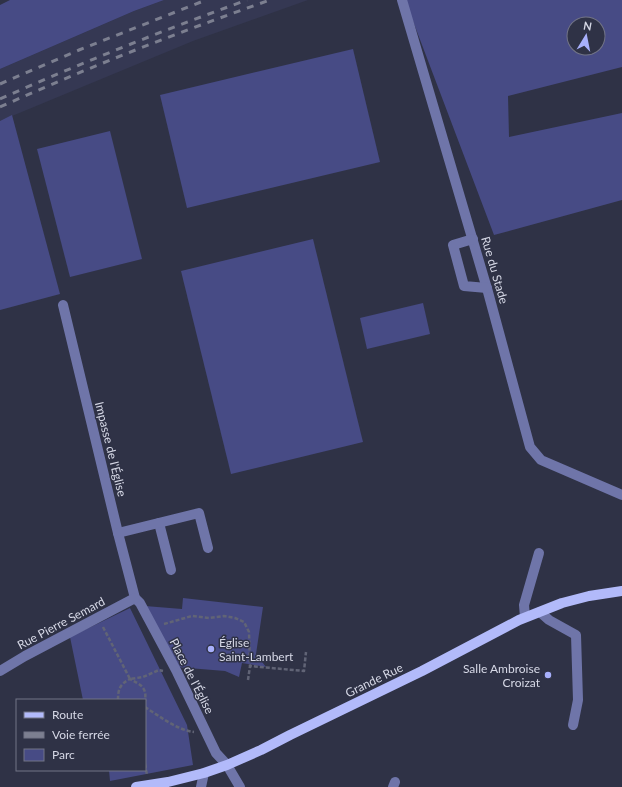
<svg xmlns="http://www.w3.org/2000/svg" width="622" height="787" viewBox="0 0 622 787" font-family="Lato,sans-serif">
<rect width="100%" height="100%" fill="#2f3246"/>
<!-- built -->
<polygon fill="#353853" points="164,0 308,0 193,41 0,121 0,69 134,11"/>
<!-- green -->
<g fill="#474b85" fill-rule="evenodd">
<polygon points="10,0 164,0 134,11 0,69 0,5"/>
<path d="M405,0H622V67L508,96L509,137L622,113V200L494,235ZM574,24H598V48H574Z"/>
<polygon points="353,49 380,162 187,208 160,95"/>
<polygon points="12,115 60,294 0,310 0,121"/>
<polygon points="110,131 142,259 70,277 37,149"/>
<polygon points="313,239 363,442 231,474 181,271"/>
<polygon points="423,303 430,334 367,349 360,318"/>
<polygon points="183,598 263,607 256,654 266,667 242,663 239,677 225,671 176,667 145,606 182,609"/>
<polygon points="130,608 187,725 193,765 110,781 109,770 145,770 145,700 83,700 70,637"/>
</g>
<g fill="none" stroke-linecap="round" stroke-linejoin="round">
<!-- path -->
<g stroke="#616476" stroke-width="2.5" stroke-dasharray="4 2" stroke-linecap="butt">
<polyline points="164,624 192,616 209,618 224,616 235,618 244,622 249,632 250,666"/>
<polyline points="103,627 130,679 143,677 159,670 163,671"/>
<polyline points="248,680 250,666 304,671 306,652"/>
<path d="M118,700C118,689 120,684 130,679C141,685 147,687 145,701"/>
<path d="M145,707C159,716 177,730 194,732"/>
<polyline points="145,764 147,775"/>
</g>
<!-- minor -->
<g stroke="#6f75a9" stroke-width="10">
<polyline points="402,0 488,292 530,447 541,460 622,495"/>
<polyline points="473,239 453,245 464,286 487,288"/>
<polyline points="63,305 118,533 135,598 140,603 177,672 216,753 227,765 240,787"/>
<polyline points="159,523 171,570"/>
<polyline points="118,533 199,513 208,548"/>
<polyline points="540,612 549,620 576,635 578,700 573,725"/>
<polyline points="525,617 524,605 539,553"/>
<polyline points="0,671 25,656 135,598"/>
<polyline points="201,787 204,773"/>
<polyline points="393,787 395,782"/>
</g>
<!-- major -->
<polyline stroke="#b2bafa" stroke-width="10" points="136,787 168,782 204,773 227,765 261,750 290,735 422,671 519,620 562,603 589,596 622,591"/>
<!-- rail -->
<g stroke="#7c7f90" stroke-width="3" stroke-dasharray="7 7" stroke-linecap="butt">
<polyline points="0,84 79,50 206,0"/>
<path d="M0,99C81,63 164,30 247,0"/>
<path d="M0,107C89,67 179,32 270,0"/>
</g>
</g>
<!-- markers -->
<g fill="#a8b0fc" stroke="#2f3246" stroke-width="1.5">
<circle cx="211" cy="649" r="4"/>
<circle cx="548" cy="675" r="4"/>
</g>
<g text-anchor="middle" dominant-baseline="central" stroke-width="3" stroke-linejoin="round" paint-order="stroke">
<!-- street labels -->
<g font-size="12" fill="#d6d8e6" stroke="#2f3246">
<text transform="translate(495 270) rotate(74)">Rue du Stade</text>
<text transform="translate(111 449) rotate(76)">Impasse de l'Église</text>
<text transform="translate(61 623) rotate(-28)">Rue Pierre Semard</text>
<text transform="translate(192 676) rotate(63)">Place de l'Église</text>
<text transform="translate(374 680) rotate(-26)">Grande Rue</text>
</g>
<!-- poi labels -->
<g font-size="12" fill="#d6d8e6" stroke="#2f3246" text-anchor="start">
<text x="219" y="642">Église<tspan x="219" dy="14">Saint-Lambert</tspan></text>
<text x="540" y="668" text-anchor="end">Salle Ambroise<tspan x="540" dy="14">Croizat</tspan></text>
</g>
</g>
<!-- legend -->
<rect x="16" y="699" width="130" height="72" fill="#2f3246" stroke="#727486"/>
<rect x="24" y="712" width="20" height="6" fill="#b2bafa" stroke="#727486"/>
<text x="52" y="719" font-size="12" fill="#d6d8e6">Route</text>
<rect x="24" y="732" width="20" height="6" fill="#7c7f90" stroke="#727486"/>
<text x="52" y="739" font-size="12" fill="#d6d8e6">Voie ferrée</text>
<rect x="24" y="749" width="20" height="12" fill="#474b85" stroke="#727486"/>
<text x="52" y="759" font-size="12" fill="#d6d8e6">Parc</text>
<!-- north arrow -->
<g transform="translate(586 36) rotate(10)"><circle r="19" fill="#2f3246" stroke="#727486"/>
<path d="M0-3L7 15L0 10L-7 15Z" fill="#a8b0fc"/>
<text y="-6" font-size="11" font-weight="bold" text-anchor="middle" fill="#d6d8e6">N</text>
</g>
</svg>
